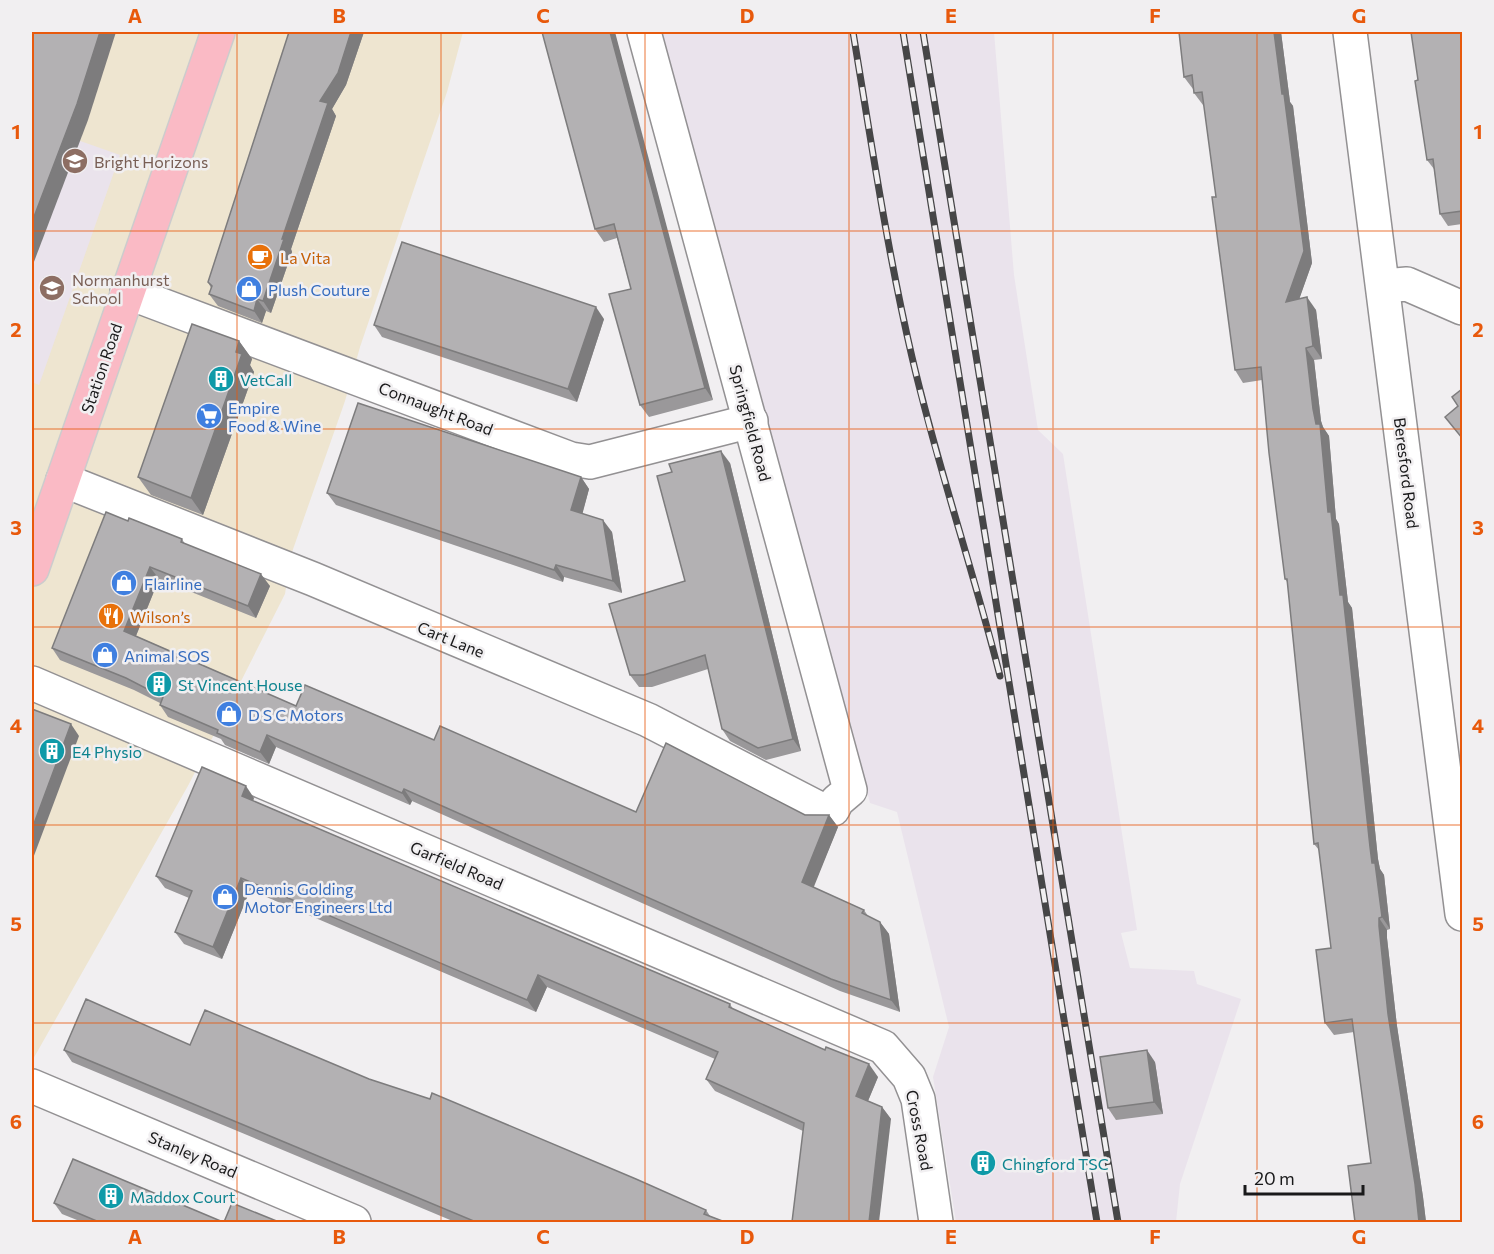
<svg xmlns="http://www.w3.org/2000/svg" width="1494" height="1254" viewBox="0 0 1494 1254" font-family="Commissioner,sans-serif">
<rect width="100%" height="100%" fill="#f1eff1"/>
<!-- commercial -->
<polygon fill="#eee5d0" points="32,32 463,32 447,92 360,347 345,401 291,555 285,594 189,784 32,1061"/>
<!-- built -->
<g fill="#eae3ec">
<polygon points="661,32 994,32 1014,275 1038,430 1063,454 1137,930 1121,933 1130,968 1194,971 1197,984 1241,999 1180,1184 1176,1222 956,1222 933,1077 949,1027 897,812 870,803"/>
<polygon points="32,124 120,155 39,385 32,382"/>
</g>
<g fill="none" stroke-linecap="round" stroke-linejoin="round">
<!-- street casing -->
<g stroke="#939193" stroke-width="36">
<g id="street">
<polyline points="1350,32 1462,914"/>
<polyline points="1384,286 1407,284 1462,308"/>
<polyline points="127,292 571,459 590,462 751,421"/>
<polyline points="63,480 313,579 648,720 822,810 833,809 837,801 850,790 644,32"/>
<polyline points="32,683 883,1047 909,1077 918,1099 936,1222"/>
<polyline points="32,1086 354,1222"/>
</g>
</g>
<!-- primary casing -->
<g stroke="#cccccd" stroke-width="36">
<polyline id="primary" points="32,569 218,32"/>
</g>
<!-- street -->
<use href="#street" stroke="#fff" stroke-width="33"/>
<!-- primary -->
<use href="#primary" stroke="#fabac5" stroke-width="33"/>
<!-- rail casing -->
<g stroke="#464647" stroke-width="7">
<g id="rail">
<path d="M853,32C871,140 887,250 912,357C937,465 973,569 1000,676"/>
<polyline points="903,32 1097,1222"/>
<polyline points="923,32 1118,1222"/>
</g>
</g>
<!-- rail -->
<use href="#rail" stroke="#f1eff1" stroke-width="4.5" stroke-dasharray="14" stroke-linecap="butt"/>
</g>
<!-- wall -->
<g fill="#9a989a">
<polygon points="289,32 364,32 346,85 332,109 336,116 291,249 292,252 271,313 266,311 262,323 218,306 209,294 211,288 208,282"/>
<polygon points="542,32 713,400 649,417 640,405 631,289 617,238 604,242 595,229"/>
<polygon points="1179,32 1281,32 1290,102 1293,106 1312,263 1299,299 1316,310 1322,359 1314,360 1321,421 1323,427 1329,436 1336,519 1339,524 1348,602 1352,608 1378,859 1380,869 1384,875 1390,929 1387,930 1387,938 1397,1026 1423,1197 1426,1222 1355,1222 1371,1163 1354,1032 1334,1035 1325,1023 1331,948 1319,850 1314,844 1288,583 1285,579 1262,380 1243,383 1235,370 1216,197 1204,105 1203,105 1194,93 1194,89 1193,89 1184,77"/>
<polygon points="1462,32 1462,224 1448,226 1440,214 1434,169 1427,160 1418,80"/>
<polygon points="604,319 577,402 382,337 374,325"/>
<polygon points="239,341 252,359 250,365 254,372 203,515 151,495 138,477"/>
<polygon points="730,463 801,751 766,760 730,741 722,729 708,669 652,687 639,687 630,675 685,581"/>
<polygon points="581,477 589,489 582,514 612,532 622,593 564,577 563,582 336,505 327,493"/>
<polygon points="128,521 182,539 185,544 270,586 256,618 159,579 136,636 296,706 434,740 636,812 829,815 838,827 813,887 864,910 868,916 880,922 889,934 900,1012 840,991 412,801 410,805 276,747 269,764 225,745 221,739 168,717 160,705 160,703 134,690 60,660 52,648"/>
<polygon points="254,798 253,801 730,1004 733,1009 878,1077 868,1101 882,1107 891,1119 803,1131 715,1091 706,1079 715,1059 547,987 536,1012 250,890 222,959 184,944 175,932 189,898 165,888 156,876"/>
<polygon points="190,1045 369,1079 706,1210 710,1216 725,1222 455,1222 72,1062 64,1050"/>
<polygon points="1155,1062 1163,1114 1116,1120 1108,1108"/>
<polygon points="54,1203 223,1222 82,1222 62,1214"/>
</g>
<!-- shaded-wall -->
<g fill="#7d7c7d">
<polygon points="100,32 116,32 88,120 32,267 32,222"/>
<polygon points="351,32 364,32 346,85 332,109 336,116 291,249 292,252 271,313 263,301 282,239 320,101"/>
<polygon points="610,32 615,32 713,400 705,388"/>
<polygon points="1274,32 1281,32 1290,102 1293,106 1312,263 1294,314 1286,302 1282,94"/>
<polygon points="1307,297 1316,310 1322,359 1313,346"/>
<polygon points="257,299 266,311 262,323 254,311"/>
<polygon points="596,307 604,319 577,402 568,389"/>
<polygon points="239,341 252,359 250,365 254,372 203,515 191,498"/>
<polygon points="1306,348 1314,360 1321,421 1323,427 1329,436 1336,519 1339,524 1348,602 1352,608 1378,859 1380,869 1384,875 1390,929 1382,917 1372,863 1340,595 1313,409"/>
<polygon points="721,451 730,463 801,751 793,739"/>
<polygon points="581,477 589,489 580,523 571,510"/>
<polygon points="603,520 612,532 622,593 613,581"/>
<polygon points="556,565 564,577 563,582 554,570"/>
<polygon points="150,567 159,579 133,643 124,631"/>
<polygon points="261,574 270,586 256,618 248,606"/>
<polygon points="71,724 79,736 32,861 32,829"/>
<polygon points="267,735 276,747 269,764 260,752"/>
<polygon points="246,786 254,798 250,808 242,796"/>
<polygon points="404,789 412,801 410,805 402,793"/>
<polygon points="829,815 838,827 811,894 802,882"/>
<polygon points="241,878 250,890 222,959 213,947"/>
<polygon points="1379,918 1387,930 1387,938 1397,1026 1423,1197 1426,1222 1419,1222 1388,1014 1379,926"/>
<polygon points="880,922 889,934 900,1012 891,1000"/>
<polygon points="538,975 547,987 536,1012 527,1000"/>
<polygon points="1147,1050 1155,1062 1163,1114 1154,1102"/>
<polygon points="869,1064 878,1077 865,1108 856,1096"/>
<polygon points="882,1107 891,1119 879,1222 869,1222"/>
</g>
<!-- building -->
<g fill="#b3b1b3" stroke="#7d7c7d" stroke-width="1.5">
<polygon points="32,32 100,32 77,104 32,222"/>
<polygon points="289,32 351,32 338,73 320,101 328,103 282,239 284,239 263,301 257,299 254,311 209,294 212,286 208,282"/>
<polygon points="542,32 610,32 705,388 640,405 609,294 631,289 614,224 595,229"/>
<polygon points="1179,32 1274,32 1282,94 1284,94 1304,251 1286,302 1307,297 1313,346 1306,348 1313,409 1316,424 1320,424 1328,512 1331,512 1340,595 1343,595 1370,847 1372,863 1375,863 1382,917 1379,918 1379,926 1388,1014 1415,1184 1419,1222 1355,1222 1348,1166 1371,1163 1352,1019 1325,1023 1316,950 1331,948 1318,843 1314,844 1287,579 1285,579 1269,453 1261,367 1235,370 1212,197 1216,197 1202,92 1194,93 1192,75 1184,77"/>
<polygon points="1411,32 1462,32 1462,211 1440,214 1433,159 1427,160 1415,81 1418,80"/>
<polygon points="402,242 596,307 568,389 374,325"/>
<polygon points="192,324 239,341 236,352 242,354 191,498 138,477"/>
<polygon points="1462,389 1462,438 1445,417 1458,406 1452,397"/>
<polygon points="358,403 581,477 571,510 603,520 613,581 556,565 554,570 327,493"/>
<polygon points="721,451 793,739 758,748 722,729 705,655 644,675 630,675 609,604 685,581 657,476 672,472 669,464"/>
<polygon points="106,512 128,521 129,518 182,539 181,542 261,574 248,606 150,567 124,631 296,706 305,685 434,740 440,726 636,812 666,743 805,815 829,815 802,882 864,910 862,913 880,922 891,1000 831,979 404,789 402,793 267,735 260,752 217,733 218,730 160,705 163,697 126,678 52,648"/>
<polygon points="32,709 71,724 32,829"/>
<polygon points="202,767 246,786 242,796 730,1004 729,1007 825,1050 826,1047 869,1064 856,1096 882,1107 869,1222 792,1222 804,1123 706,1079 718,1052 538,975 527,1000 241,878 213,947 175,932 192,891 156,876"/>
<polygon points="86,999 190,1045 205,1010 369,1079 430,1099 432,1093 636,1179 706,1210 704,1214 725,1222 476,1222 64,1050"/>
<polygon points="1147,1050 1154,1102 1108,1108 1100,1057"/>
<polygon points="73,1159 223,1222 99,1222 54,1203"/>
<polygon points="232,1203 279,1222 224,1222"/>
</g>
<!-- grid -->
<path fill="none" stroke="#e8590c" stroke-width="1.5" stroke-opacity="0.55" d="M237,32V1222M441,32V1222M645,32V1222M849,32V1222M1053,32V1222M1257,32V1222M32,231H1462M32,429H1462M32,627H1462M32,825H1462M32,1023H1462"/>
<!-- icons -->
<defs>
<g id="school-disc" transform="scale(1.35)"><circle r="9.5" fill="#8d6e63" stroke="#f1eff1"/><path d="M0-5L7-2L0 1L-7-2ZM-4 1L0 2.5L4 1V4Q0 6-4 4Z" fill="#fff"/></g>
<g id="cafe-disc" transform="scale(1.35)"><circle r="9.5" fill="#e8710a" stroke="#f1eff1"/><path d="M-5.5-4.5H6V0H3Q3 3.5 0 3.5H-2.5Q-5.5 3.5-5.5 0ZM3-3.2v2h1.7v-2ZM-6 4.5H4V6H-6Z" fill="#fff"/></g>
<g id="shop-disc" transform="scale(1.35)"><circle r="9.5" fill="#3f7fe0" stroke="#f1eff1"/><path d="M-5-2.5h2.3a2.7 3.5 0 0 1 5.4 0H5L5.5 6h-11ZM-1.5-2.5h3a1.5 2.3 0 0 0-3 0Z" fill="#fff"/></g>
<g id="building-disc" transform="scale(1.35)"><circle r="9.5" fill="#0f9aa8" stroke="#f1eff1"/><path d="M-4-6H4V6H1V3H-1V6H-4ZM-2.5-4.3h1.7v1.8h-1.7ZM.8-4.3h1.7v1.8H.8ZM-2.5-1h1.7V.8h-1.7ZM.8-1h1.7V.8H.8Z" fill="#fff"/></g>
<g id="supermarket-disc" transform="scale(1.35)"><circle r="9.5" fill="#3f7fe0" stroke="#f1eff1"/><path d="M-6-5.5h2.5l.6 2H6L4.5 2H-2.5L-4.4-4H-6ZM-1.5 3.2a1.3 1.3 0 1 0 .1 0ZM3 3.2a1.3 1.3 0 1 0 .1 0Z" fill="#fff"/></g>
<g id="restaurant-disc" transform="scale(1.35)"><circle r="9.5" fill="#e8710a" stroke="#f1eff1"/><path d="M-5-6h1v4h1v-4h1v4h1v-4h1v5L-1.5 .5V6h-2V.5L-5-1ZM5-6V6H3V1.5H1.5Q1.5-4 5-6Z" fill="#fff"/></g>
</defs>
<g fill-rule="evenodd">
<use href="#school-disc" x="75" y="161"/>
<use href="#cafe-disc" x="260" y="257"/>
<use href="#school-disc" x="52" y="288"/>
<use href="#shop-disc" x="249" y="289"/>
<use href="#building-disc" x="221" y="379"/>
<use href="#supermarket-disc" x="209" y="416"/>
<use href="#shop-disc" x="124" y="583"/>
<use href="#restaurant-disc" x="111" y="616"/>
<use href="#shop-disc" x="105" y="655"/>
<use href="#building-disc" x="159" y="684"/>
<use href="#shop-disc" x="229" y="714"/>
<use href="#building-disc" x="52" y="751"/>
<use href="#shop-disc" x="225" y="897"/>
<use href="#building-disc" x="983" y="1163"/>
<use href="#building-disc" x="111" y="1196"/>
</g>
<g text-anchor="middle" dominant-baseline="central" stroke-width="5" stroke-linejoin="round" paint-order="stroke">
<!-- education labels -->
<g font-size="16" fill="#785e54" stroke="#f1eff1" text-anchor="start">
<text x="94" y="161">Bright Horizons</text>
<text x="72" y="279">Normanhurst<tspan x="72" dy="18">School</tspan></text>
</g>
<!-- food labels -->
<g font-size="16" fill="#c56008" stroke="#f1eff1" text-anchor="start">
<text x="280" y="257">La Vita</text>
<text x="130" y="616">Wilson’s</text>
</g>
<!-- shop labels -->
<g font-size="16" fill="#366cbe" stroke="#f1eff1" text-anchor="start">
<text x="268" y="289">Plush Couture</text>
<text x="228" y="407">Empire<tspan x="228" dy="18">Food &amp; Wine</tspan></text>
<text x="144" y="583">Flairline</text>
<text x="124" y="655">Animal SOS</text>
<text x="248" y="714">D S C Motors</text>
<text x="244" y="888">Dennis Golding<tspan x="244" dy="18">Motor Engineers Ltd</tspan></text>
</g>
<!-- street labels -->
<g font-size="16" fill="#19191a" stroke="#f1eff1">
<text transform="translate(101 368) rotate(-71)">Station Road</text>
<text transform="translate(436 408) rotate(21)">Connaught Road</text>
<text transform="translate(751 423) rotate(75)">Springfield Road</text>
<text transform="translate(1407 473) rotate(83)">Beresford Road</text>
<text transform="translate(451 639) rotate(22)">Cart Lane</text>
<text transform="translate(457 865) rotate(23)">Garfield Road</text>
<text transform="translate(920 1130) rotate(79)">Cross Road</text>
<text transform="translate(193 1154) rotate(23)">Stanley Road</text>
</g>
<!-- culture labels -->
<g font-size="16" fill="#0d838f" stroke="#f1eff1" text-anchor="start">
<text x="240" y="379">VetCall</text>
<text x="178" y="684">St Vincent House</text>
<text x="72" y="751">E4 Physio</text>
<text x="1002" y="1163">Chingford TSC</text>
<text x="130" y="1196">Maddox Court</text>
</g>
</g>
<!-- border -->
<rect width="1494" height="1254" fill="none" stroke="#f1eff1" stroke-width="66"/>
<!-- scale -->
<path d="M1245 1185v9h118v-9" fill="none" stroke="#19191a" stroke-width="3"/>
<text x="1254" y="1185" font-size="18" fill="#19191a" stroke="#f1eff1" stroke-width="4.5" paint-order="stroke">20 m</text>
<rect x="33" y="33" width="1428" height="1188" fill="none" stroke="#e8590c" stroke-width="2"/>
<g font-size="20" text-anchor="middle" font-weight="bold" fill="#e8590c">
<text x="135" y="23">A</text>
<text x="339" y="23">B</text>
<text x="543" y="23">C</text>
<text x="747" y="23">D</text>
<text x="951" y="23">E</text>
<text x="1155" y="23">F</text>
<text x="1359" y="23">G</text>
<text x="16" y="139">1</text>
<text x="1478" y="139">1</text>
<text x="16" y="337">2</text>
<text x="1478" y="337">2</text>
<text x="16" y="535">3</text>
<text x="1478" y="535">3</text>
<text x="16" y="733">4</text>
<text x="1478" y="733">4</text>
<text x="16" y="931">5</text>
<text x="1478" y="931">5</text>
<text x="16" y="1129">6</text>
<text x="1478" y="1129">6</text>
<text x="135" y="1244">A</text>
<text x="339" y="1244">B</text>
<text x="543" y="1244">C</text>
<text x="747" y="1244">D</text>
<text x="951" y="1244">E</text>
<text x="1155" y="1244">F</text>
<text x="1359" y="1244">G</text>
</g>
</svg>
